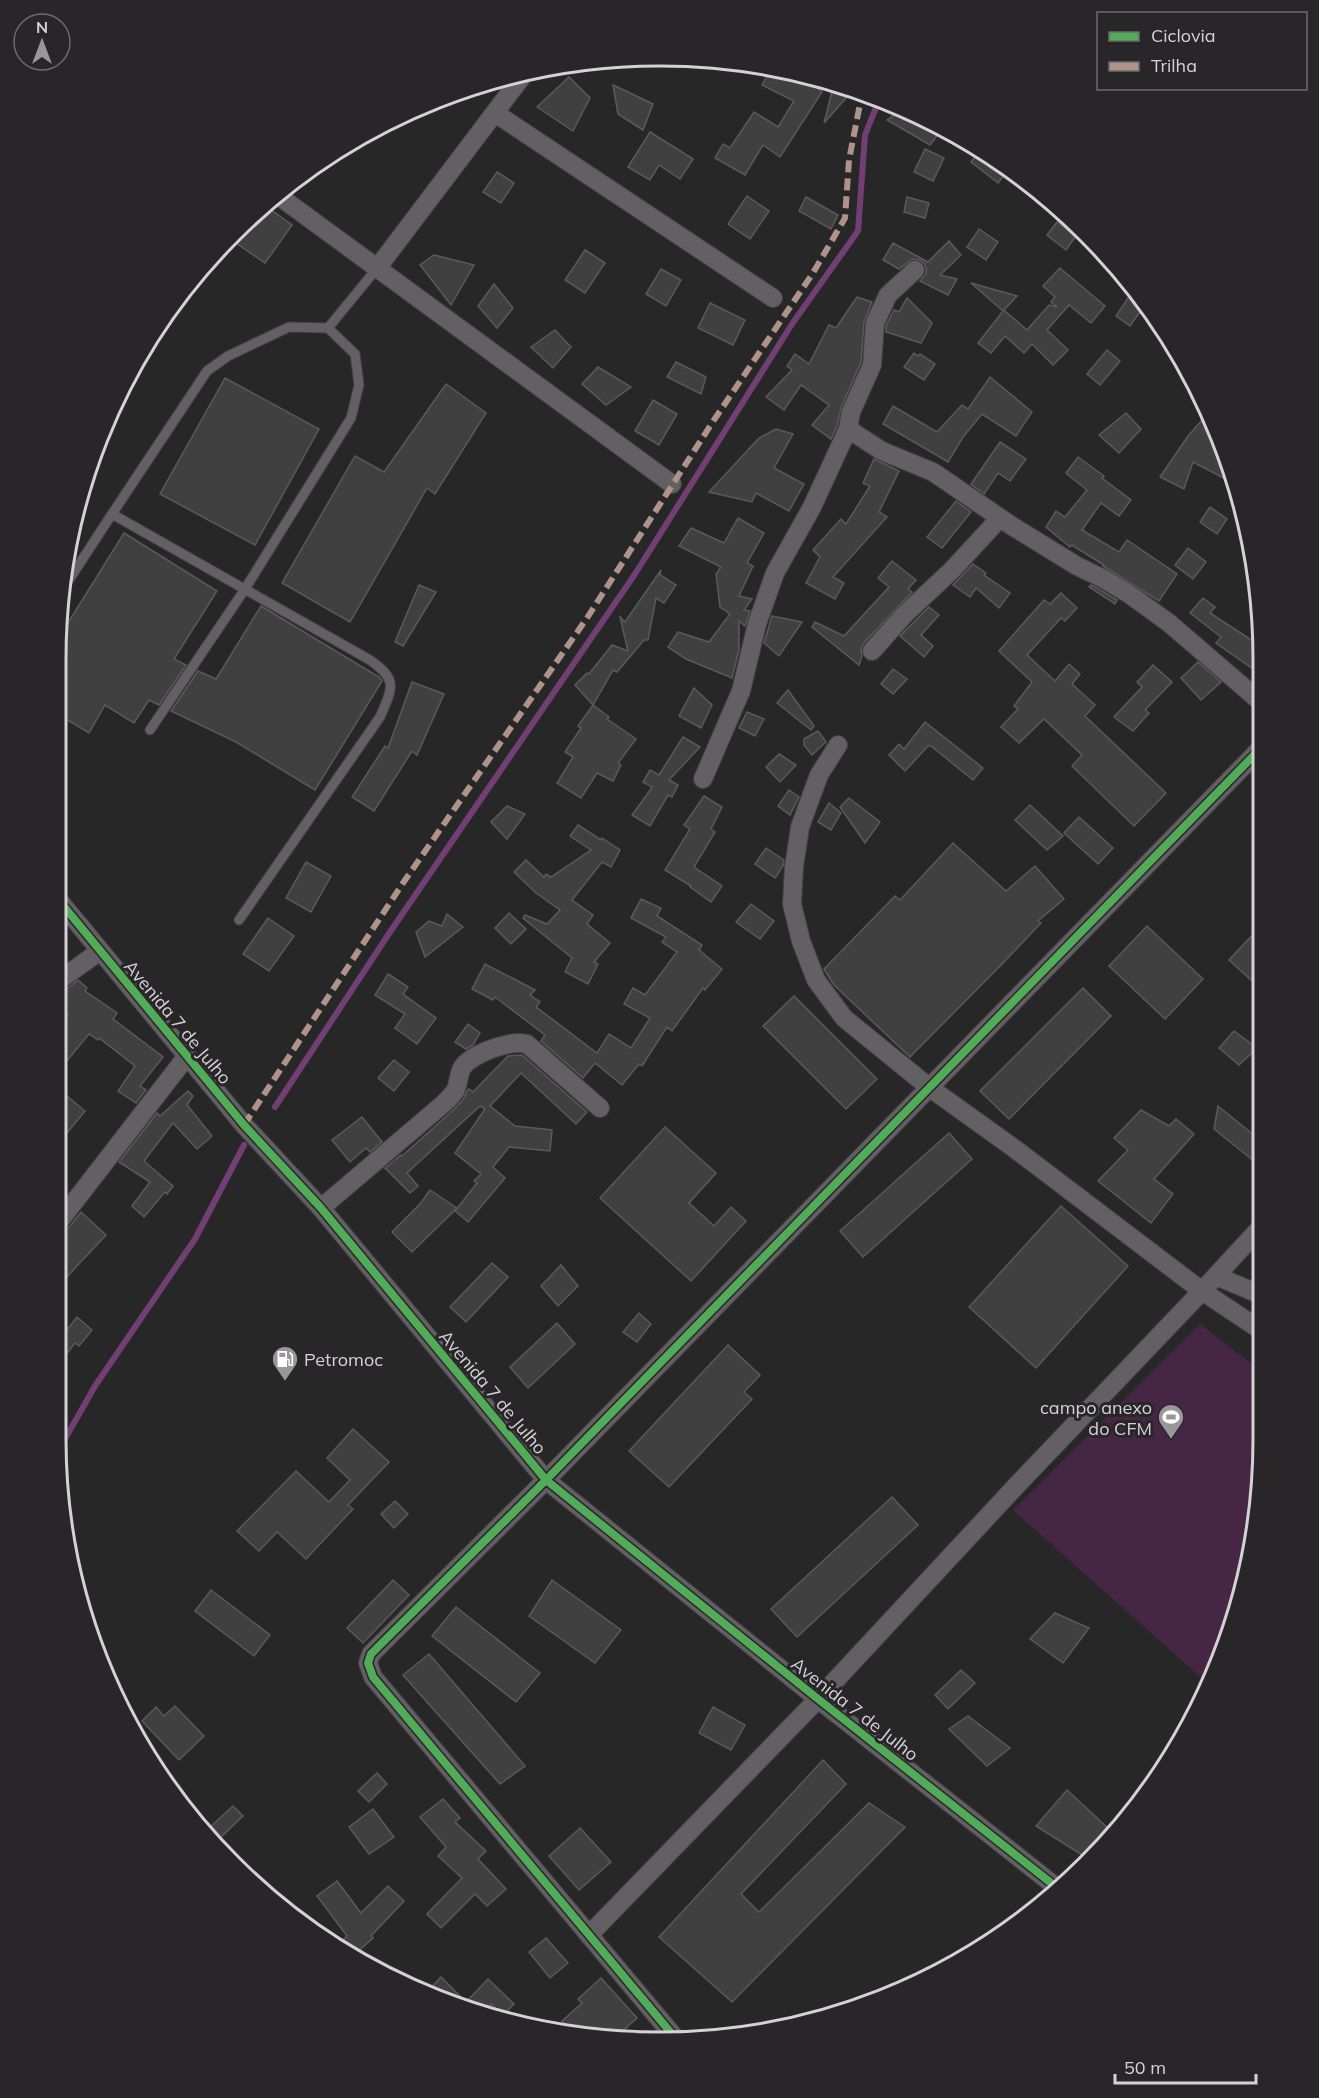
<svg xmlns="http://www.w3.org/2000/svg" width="1319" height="2098" viewBox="0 0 1319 2098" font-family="Mulish,sans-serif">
<rect width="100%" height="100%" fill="#282728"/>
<!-- grass -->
<polygon fill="#452745" points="1200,1324 1259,1369 1258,1517 1219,1665 1206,1682 1013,1510"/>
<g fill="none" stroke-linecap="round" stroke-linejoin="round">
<!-- stream -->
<g stroke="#723f74" stroke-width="6">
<polyline points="275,1107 390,932 635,574 792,324 858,231 865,135 879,100"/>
<polyline points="61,1446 95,1386 195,1239 244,1145"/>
</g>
</g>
<!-- building -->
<g fill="#404040" stroke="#5b5a5b" stroke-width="1.5">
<polygon points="771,69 798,73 822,92 780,157 763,145 745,175 715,158 723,144 730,148 754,112 778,127 794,101 762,85"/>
<polygon points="569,77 590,98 573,131 537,107"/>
<polygon points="834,83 853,90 824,123"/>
<polygon points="613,85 653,104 643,130 618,114"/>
<polygon points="903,109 927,118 943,128 930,145 887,120"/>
<polygon points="650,132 693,159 680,179 659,165 650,180 628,167"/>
<polygon points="925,149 944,158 933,181 914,172"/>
<polygon points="980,151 1009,169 998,183 971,162"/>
<polygon points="497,172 514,183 501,203 483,192"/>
<polygon points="747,196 769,211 750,239 728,224"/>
<polygon points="806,197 838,215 831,229 799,211"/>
<polygon points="907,197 929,203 925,218 904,212"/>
<polygon points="263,204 292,225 265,263 230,239"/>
<polygon points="1057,222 1076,236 1066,250 1047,235"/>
<polygon points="979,229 998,242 986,260 967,247"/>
<polygon points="949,241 961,255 940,275 957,279 948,295 920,281 926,274 926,268 924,263 919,260 912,259 899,269 883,260 893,243 928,262"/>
<polygon points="585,250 605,263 585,293 565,280"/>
<polygon points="434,255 474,265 451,305 420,265"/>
<polygon points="1060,268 1105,306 1091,323 1069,305 1047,330 1068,350 1053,365 1032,344 1024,353 1005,336 991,353 978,343 1003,311 971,283 1017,296 1004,310 1027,330 1049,305 1057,307 1051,302 1055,297 1043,286"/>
<polygon points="661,269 681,280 666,306 646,294"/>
<polygon points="494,284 513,308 497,328 478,306"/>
<polygon points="1134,289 1145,305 1130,326 1116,316"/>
<polygon points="857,297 872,302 864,322 861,362 841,408 837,426 831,439 812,425 829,405 801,385 784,410 766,397 792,370 787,366 795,354 809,364 829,325 836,328"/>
<polygon points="907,298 932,323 921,343 886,332 886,326 894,310 899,312"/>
<polygon points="710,303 745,320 733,345 698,328"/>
<polygon points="555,330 571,347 553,368 531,347"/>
<polygon points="1107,350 1120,361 1100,385 1087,374"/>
<polygon points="914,353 918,356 920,354 935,364 924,380 904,367"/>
<polygon points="676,362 706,377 701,394 667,377"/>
<polygon points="598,367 631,387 606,405 582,384"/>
<polygon points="990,377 1032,412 1016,436 982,414 963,437 948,462 883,424 893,406 937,432 962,405 968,409"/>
<polygon points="225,378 319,429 255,545 160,494"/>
<polygon points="446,384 486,413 435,494 427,488 350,622 282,583 355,456 384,472"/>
<polygon points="653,400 677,414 659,445 635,431"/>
<polygon points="1126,413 1141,429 1119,453 1099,435"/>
<polygon points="1202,420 1216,432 1232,466 1235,484 1193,462 1184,489 1160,477 1188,436"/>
<polygon points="776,429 793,434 774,468 804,484 789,511 756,493 752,502 709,492 759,438"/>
<polygon points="1000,442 1026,459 1010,481 998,473 984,494 971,484"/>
<polygon points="1078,457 1104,476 1102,478 1131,500 1119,516 1101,503 1082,530 1119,552 1127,540 1177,574 1159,601 1103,566 1104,565 1072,545 1070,547 1046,527 1056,511 1065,517 1087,490 1066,473"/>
<polygon points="874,459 899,471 879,512 887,517 833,577 844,583 835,599 806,583 820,557 813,550 841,519 846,524 870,486 863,483"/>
<polygon points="956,501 971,512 942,548 927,537"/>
<polygon points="1210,507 1227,519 1217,534 1200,522"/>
<polygon points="738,518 764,533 747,563 753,566 739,596 752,599 744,610 750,611 745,626 739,621 739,650 732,678 686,659 668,647 678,632 709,642 730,614 720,607 716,574 721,567 679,546 691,528 724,543"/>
<polygon points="124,533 217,591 174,659 186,665 159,705 149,700 134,723 105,705 89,733 61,716 61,634"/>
<polygon points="1188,548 1206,562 1193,579 1175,565"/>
<polygon points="892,561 916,580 908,589 912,592 863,644 861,649 862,656 859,665 812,627 815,622 844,636 889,587 878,578"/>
<polygon points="973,564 986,573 984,575 1010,593 999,608 976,588 970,597 953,585"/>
<polygon points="661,570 660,575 676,585 664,603 656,598 648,640 644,640 617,672 613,670 593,705 575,685 587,673 589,674 612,645 628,651 620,617 625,622"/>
<polygon points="419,585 436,592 403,646 395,642"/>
<polygon points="1091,585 1099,589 1117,600 1115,604 1089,587"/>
<polygon points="1061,593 1077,608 1065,621 1061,618 1027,655 1055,681 1069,664 1080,674 1072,684 1095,705 1085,716 1166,793 1134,826 1072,766 1082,755 1044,719 1019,743 1001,727 1018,709 1014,706 1032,682 999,651 1044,600 1050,604"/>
<polygon points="1203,598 1215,607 1210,613 1262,647 1262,675 1216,643 1221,637 1190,613"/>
<polygon points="261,606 379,677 382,681 315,790 236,742 171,711 198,671 216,679"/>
<polygon points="929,607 939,615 921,635 933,646 924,657 900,636"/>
<polygon points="772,616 802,622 779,656 764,643"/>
<polygon points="1198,662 1221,682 1201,700 1181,678"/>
<polygon points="1153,665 1172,682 1145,710 1149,713 1133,731 1114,717 1142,687 1137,682"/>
<polygon points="893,669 907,679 893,694 881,684"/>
<polygon points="412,682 444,694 417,755 412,751 374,811 352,797 385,746 388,748"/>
<polygon points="694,688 712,705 701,728 679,716"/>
<polygon points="788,690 814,726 811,730 777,703"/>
<polygon points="593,705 609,717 607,719 636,739 618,763 621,765 613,781 597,773 581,798 557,783 573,757 565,752 581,728 578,726"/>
<polygon points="747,712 764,719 755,736 739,728"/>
<polygon points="925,722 983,768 973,780 931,746 928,746 905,771 889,755 899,744 904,749"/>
<polygon points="818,731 826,742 812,755 804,745 804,739"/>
<polygon points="683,737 700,747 669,780 678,785 672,797 668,795 650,826 632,815 651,789 652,787 643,782 650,770 659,775"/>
<polygon points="779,754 796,765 780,782 766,767"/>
<polygon points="789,790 799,797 790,815 778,806"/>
<polygon points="704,796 722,807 711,829 715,832 694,867 722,886 711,902 690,887 691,886 665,870 690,829 684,825"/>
<polygon points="849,798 880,822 865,843 840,807"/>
<polygon points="829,803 841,813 831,830 818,822"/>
<polygon points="1030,805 1063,836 1047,850 1015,820"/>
<polygon points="507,806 525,814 507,839 491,822"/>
<polygon points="1079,817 1113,848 1098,864 1064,833"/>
<polygon points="578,825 601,840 602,838 620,850 611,867 602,862 572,900 593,915 587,924 610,943 594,962 598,964 588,984 565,972 572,958 523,918 525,915 547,924 560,910 536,893 514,872 526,860 544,877 546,874 551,877 591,850 570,836"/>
<polygon points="953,843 1006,891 1035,866 1064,899 1038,921 1041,923 1003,963 910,1057 834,985 824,969 895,896 900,900"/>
<polygon points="766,848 784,860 783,866 775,878 755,864"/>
<polygon points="306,862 331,876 311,912 286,898"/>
<polygon points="641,899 661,908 657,916 702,945 699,950 722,969 705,990 703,988 672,1031 667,1027 642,1066 639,1064 622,1085 595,1063 583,1078 541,1041 545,1035 495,997 493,1000 472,989 485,964 535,990 530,995 540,1002 536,1007 597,1053 609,1034 631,1048 650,1018 624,1004 633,988 645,995 677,952 662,942 666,937 631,918"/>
<polygon points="751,904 774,921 760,939 736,922"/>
<polygon points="509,913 526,929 511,944 495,928"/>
<polygon points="447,914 463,927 425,957 416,932 429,921 442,926"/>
<polygon points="268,918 294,936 269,971 243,954"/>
<polygon points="1147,926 1203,979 1165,1019 1109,966"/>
<polygon points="1261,926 1261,989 1229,960"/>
<polygon points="388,974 408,987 403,994 436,1018 417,1044 395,1028 405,1014 375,995"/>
<polygon points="78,980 87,988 85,991 117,1013 113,1019 163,1057 140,1086 146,1090 136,1103 118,1091 135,1066 99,1038 98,1040 89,1034 61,1068 61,1024 68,1015 61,1008 61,990 68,988"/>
<polygon points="1083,988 1111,1016 1009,1119 980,1091"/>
<polygon points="794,996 877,1079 846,1109 763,1026"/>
<polygon points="468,1024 480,1033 473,1045 466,1049 455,1042"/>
<polygon points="1234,1031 1257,1048 1239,1065 1219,1048"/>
<polygon points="522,1055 587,1112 576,1124 521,1073 490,1106 515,1126 552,1130 550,1151 509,1147 493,1167 505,1178 468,1222 455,1211 477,1183 474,1181 481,1174 455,1153 485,1109 480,1106 407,1173 418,1186 410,1193 385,1168 401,1155 402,1156 450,1113 463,1100 467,1091 469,1089 473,1092 508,1056"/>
<polygon points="394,1060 409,1072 394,1091 378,1078"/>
<polygon points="61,1091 85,1111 61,1140"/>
<polygon points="188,1091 193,1096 187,1105 212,1136 197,1149 173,1123 144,1161 173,1186 167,1194 165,1192 144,1217 132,1206 150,1182 119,1162 157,1113 160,1116"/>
<polygon points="1218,1106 1260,1140 1260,1166 1214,1129"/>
<polygon points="1141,1110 1169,1126 1176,1119 1194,1134 1154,1179 1173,1194 1151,1223 1098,1181 1128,1150 1114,1138"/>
<polygon points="362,1117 382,1142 370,1152 366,1148 350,1162 332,1140"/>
<polygon points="665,1127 716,1173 689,1203 714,1226 731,1207 746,1221 691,1281 600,1198"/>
<polygon points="949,1133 972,1159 863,1257 840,1231"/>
<polygon points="430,1190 457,1208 412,1252 392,1232 420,1204"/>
<polygon points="1061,1206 1128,1266 1036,1368 969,1307"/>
<polygon points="81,1212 106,1235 61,1283 61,1233 70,1226"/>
<polygon points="492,1263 508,1277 466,1322 450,1307"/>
<polygon points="561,1265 578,1286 558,1306 541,1286"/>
<polygon points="639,1313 651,1324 637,1342 623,1332"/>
<polygon points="77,1317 92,1330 79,1346 75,1343 61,1361 61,1337"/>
<polygon points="557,1323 575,1344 528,1388 510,1367"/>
<polygon points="728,1345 760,1375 744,1392 752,1399 669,1487 629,1451"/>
<polygon points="353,1429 389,1462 348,1505 353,1509 306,1559 277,1532 259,1551 237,1531 296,1471 329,1502 350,1480 327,1458"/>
<polygon points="892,1497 918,1525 797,1637 771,1609"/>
<polygon points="395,1501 408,1514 394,1528 381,1514"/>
<polygon points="393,1580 409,1595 363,1643 347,1628"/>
<polygon points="552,1580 621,1630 595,1663 529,1616"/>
<polygon points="211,1590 270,1635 254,1656 195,1611"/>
<polygon points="456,1607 540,1673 516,1702 432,1636"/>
<polygon points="1055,1613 1089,1628 1063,1663 1030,1639"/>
<polygon points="429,1654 525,1766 500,1784 403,1675"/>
<polygon points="961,1670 975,1683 948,1709 935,1695"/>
<polygon points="175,1706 204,1736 179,1760 142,1721 156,1707 164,1716"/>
<polygon points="713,1707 745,1725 731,1750 699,1733"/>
<polygon points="968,1716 1010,1748 987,1766 949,1729"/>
<polygon points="823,1760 846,1784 741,1894 759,1912 869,1803 905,1827 732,2002 659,1937"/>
<polygon points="377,1773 387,1784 369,1802 358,1791"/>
<polygon points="1067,1790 1110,1830 1087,1858 1036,1826"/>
<polygon points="443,1799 460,1818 455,1822 486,1851 478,1859 506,1889 487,1906 475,1894 441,1928 427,1914 462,1878 438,1856 446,1847 420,1817"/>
<polygon points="233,1806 243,1816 217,1841 207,1830"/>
<polygon points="373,1809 394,1837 369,1854 349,1827"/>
<polygon points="580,1828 611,1862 579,1890 549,1856"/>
<polygon points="337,1881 361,1913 388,1886 404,1901 371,1936 373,1938 353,1956 339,1944 347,1936 317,1896"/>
<polygon points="546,1938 568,1963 550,1978 529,1952"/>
<polygon points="441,1977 466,2002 488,1979 514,2004 503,2015 491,2004 481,2015 465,2010 425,1994"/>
<polygon points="601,1978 637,2018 615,2038 574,2034 562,2021 582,2003 578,1999"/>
</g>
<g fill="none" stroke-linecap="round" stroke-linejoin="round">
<!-- service casing -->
<g stroke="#444244" stroke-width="11">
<g id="service">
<polyline points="112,514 207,371 228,356 289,327 328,328 378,267"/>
<path d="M61,592L112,514L370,660C398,680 393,687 380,717L239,920"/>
<polyline points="150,730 245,589 351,418 359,385 355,354 328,328"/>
</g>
</g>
<!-- minor casing -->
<g stroke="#444244" stroke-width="20">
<g id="minor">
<polyline points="495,113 773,298"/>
<polyline points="276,194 672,484"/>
<polyline points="378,267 524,74"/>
<polyline points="915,270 888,295 875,323 872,365 851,412 848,429 882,451 933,472 1012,526 1077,566 1104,579 1129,594 1169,623 1262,703"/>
<polyline points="872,651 904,615 952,570 1000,518"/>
<polyline points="838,745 819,775 800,827 794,867 792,904 801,941 816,980 844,1018 930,1088 1015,1149 1202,1291 1259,1329"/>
<polyline points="703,779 741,691 757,624 775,573 812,507 848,429"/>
<polyline points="61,903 244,1125 321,1208 546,1480 818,1699 1060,1890"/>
<polyline points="61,979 100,951"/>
<path d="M321,1208L442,1105C446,1101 452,1096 455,1091C459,1084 458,1075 462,1068C470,1054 512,1039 527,1044L600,1108"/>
<polyline points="61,1219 187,1056"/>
<polyline points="1216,1276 1259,1294"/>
<polyline points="589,1935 818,1699 1017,1485 1202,1291 1260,1228"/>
<polyline points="677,2040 373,1677 368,1663 371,1654 546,1480 1262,747"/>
</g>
</g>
<!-- service -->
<use href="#service" stroke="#626062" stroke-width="9"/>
<!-- minor -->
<use href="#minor" stroke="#626062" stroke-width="18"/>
<!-- quiet -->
<polyline stroke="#af9288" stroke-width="6" stroke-dasharray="12 6" stroke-linecap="butt" points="244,1125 403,883 587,618 714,420 813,273 845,218 849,160 861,99 864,94"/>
<!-- cycleway casing -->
<g stroke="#292629" stroke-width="11">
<g id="cycleway">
<polyline points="61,903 244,1125 321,1208 546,1480 818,1699 1060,1890"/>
<polyline points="677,2040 373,1677 368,1663 371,1654 546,1480 1262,747"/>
</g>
</g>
<!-- cycleway -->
<use href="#cycleway" stroke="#51ab58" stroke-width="8"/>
</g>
<!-- icons -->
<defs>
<g id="fuel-pin" transform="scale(1.35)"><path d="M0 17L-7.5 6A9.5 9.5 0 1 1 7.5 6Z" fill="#989698" stroke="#292629"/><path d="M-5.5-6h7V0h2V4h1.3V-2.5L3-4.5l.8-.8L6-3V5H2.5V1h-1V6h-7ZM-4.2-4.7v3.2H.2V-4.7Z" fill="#fff"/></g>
<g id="stadium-pin" transform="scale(1.35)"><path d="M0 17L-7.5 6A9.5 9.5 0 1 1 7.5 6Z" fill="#989698" stroke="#292629"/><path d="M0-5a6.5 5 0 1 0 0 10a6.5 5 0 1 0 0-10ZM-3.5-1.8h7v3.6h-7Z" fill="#fff"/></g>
</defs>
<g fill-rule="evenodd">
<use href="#fuel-pin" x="285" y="1359"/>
<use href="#stadium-pin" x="1171" y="1417"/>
</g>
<g text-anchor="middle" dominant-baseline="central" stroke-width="6" stroke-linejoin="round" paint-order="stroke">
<!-- street labels -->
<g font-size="18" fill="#d4d2d4" stroke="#292629">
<text transform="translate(178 1022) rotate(50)">Avenida 7 de Julho</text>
<text transform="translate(493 1392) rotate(50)">Avenida 7 de Julho</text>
<text transform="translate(855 1709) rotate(38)">Avenida 7 de Julho</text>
</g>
<!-- poi labels -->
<g font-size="18" fill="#d4d2d4" stroke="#292629" text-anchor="start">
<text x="304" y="1359">Petromoc</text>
<text x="1152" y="1407" text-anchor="end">campo anexo<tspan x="1152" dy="21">do CFM</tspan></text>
</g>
</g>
<!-- crop -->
<path d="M0 0H1319V2098H0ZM659 66H660A593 593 0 0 1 1253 659V1439A593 593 0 0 1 660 2032H659A593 593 0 0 1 66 1439V659A593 593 0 0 1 659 66Z" fill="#292629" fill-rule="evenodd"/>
<path fill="none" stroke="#d4d2d4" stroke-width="3" d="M659 66H660A593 593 0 0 1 1253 659V1439A593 593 0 0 1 660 2032H659A593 593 0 0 1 66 1439V659A593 593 0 0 1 659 66Z"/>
<!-- legend -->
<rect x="1097" y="12" width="210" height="78" fill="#292629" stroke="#6d6b6d" stroke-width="1.5"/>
<rect x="1109" y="32" width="30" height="9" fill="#51ab58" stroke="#6d6b6d" stroke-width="1.5"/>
<text x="1151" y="42" font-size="18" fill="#d4d2d4">Ciclovia</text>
<rect x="1109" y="62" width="30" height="9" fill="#af9288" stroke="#6d6b6d" stroke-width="1.5"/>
<text x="1151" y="72" font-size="18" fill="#d4d2d4">Trilha</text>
<!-- north arrow -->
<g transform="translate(42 42)"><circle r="28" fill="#292629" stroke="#6d6b6d" stroke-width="1.5"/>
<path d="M0-4.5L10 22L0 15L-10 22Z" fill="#989698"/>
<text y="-9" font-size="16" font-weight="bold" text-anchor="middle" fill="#d4d2d4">N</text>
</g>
<!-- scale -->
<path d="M1115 2074v9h141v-9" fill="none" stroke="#d4d2d4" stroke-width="3"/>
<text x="1124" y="2074" font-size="18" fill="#d4d2d4" stroke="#292629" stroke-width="4.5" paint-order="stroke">50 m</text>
</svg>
